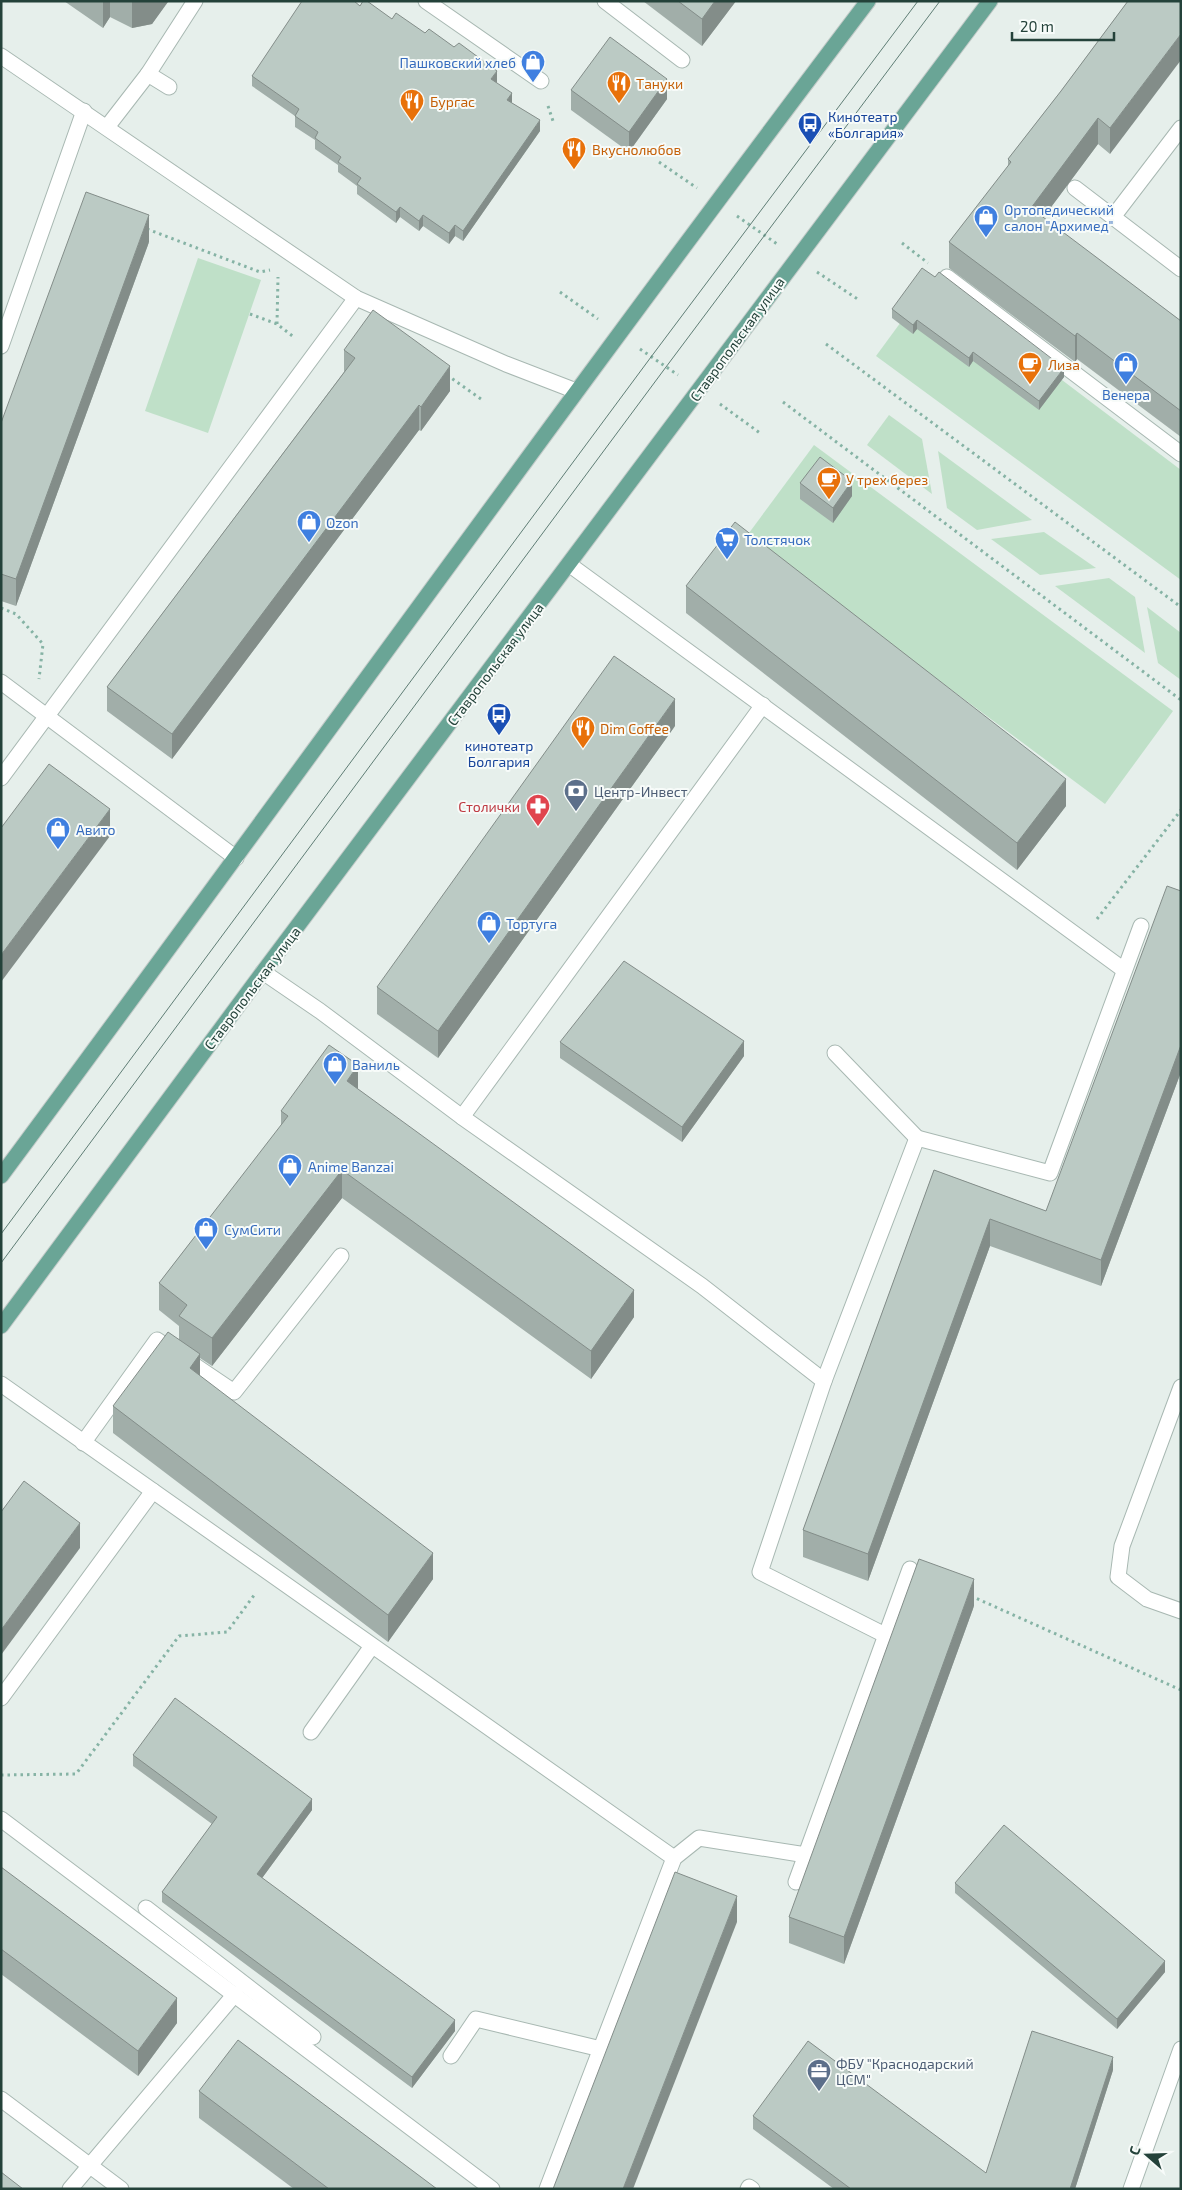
<svg xmlns="http://www.w3.org/2000/svg" width="1182" height="2190" font-family="'Exo 2',sans-serif">
	<style>
		.green { fill: #bfe0c8 }
		.lines { fill: none; stroke-linecap: round; stroke-linejoin: round }
		.minor-casing { stroke: #a8b8b2; stroke-width: 17 }
		.major-casing { stroke: #c2cac8; stroke-width: 17 }
		.path { stroke: #86b3a5; stroke-width: 3; stroke-dasharray: 2.5 4; stroke-linecap: butt }
		.minor { stroke: #fff; stroke-width: 15 }
		.major { stroke: #6aa596; stroke-width: 15 }
		.tram { stroke: #5f7d75; stroke-width: 1 }
		.wall { fill: #a1aea9 }
		.shaded-wall { fill: #838d89 }
		.building { fill: #bbcac4; stroke: #838d89 }
		.labels { text-anchor: middle; dominant-baseline: central; stroke-width: 4; stroke-linejoin: round; paint-order: stroke }
		.shop-label { font-size: 14px; fill: #366cbe; stroke: #f7fbf9; text-anchor: start }
		.food-label { font-size: 14px; fill: #c56008; stroke: #f7fbf9; text-anchor: start }
		.transit-label { font-size: 14px; fill: #164399; stroke: #f7fbf9; text-anchor: start }
		.street-label { font-size: 14px; fill: #24423a; stroke: #f7fbf9 }
		.service-label { font-size: 14px; fill: #4e5e75; stroke: #f7fbf9; text-anchor: start }
		.health-label { font-size: 14px; fill: #be3a42; stroke: #f7fbf9; text-anchor: end }
	</style>
	<rect width="100%" height="100%" fill="#e6efeb"/>
	<g class="green">
		<path d="M 198,258 L 261,280 L 208,433 L 145,411 Z"/>
		<path d="M 931,281 L 1181,470 L 1181,580 L 876,356 Z"/>
		<path d="M 889,415 L 922,439 L 932,494 L 867,445 Z"/>
		<path d="M 814,445 L 1173,711 L 1105,804 L 746,537 Z"/>
		<path d="M 938,451 L 1032,520 L 977,530 L 947,508 Z"/>
		<path d="M 1044,532 L 1096,568 L 1040,575 L 991,539 Z"/>
		<path d="M 1109,578 L 1135,597 L 1145,653 L 1055,586 Z"/>
		<path d="M 1147,607 L 1181,633 L 1181,680 L 1158,663 Z"/>
	</g>
	<g class="lines">
		<defs>
			<g id="minor">
				<path d="M 426,1 L 541,81"/>
				<path d="M 605,1 L 682,60"/>
				<path d="M 1,56 L 356,298 L 506,364 L 576,391"/>
				<path d="M 148,74 L 169,87"/>
				<path d="M 107,127 L 148,74 L 195,1"/>
				<path d="M 1075,188 L 1181,269"/>
				<path d="M 1113,217 L 1181,128"/>
				<path d="M 947,277 L 1181,454"/>
				<path d="M 1,346 L 84,111"/>
				<path d="M 570,565 L 1124,970"/>
				<path d="M 1,682 L 236,858"/>
				<path d="M 1,778 L 356,298"/>
				<path d="M 263,972 L 320,1011 L 462,1117 L 702,1286 L 824,1381 L 760,1572 L 885,1635"/>
				<path d="M 835,1053 L 917,1138"/>
				<path d="M 462,1117 L 763,705"/>
				<path d="M 824,1381 L 917,1138 L 1050,1173 L 1141,926"/>
				<path d="M 1,1384 L 674,1858"/>
				<path d="M 1181,1387 L 1122,1546 L 1118,1577 L 1147,1599 L 1181,1611"/>
				<path d="M 83,1443 L 157,1340 L 234,1392 L 341,1256"/>
				<path d="M 1,1698 L 153,1491"/>
				<path d="M 311,1732 L 372,1646"/>
				<path d="M 1,1819 L 492,2189"/>
				<path d="M 796,1882 L 910,1569"/>
				<path d="M 146,1908 L 313,2037"/>
				<path d="M 451,2056 L 476,2019 L 601,2049"/>
				<path d="M 1,2099 L 121,2189"/>
				<path d="M 70,2189 L 235,1994"/>
				<path d="M 547,2189 L 674,1858 L 699,1838 L 806,1855"/>
				<path d="M 748,2189 L 749,2187 L 752,2189"/>
				<path d="M 1131,2189 L 1181,2049"/>
			</g>
			<g id="major">
				<path d="M 1,1176 C 291,785 574,389 868,1"/>
				<path d="M 1,1326 L 263,972 L 990,1"/>
			</g>
		</defs>
		<use href="#minor" class="minor-casing"/>
		<use href="#major" class="major-casing"/>
		<g class="path">
			<path d="M 548,106 L 554,124"/>
			<path d="M 659,162 L 697,188"/>
			<path d="M 737,216 L 777,244"/>
			<path d="M 147,229 L 260,272 L 270,270"/>
			<path d="M 902,243 L 928,263"/>
			<path d="M 817,272 L 859,300"/>
			<path d="M 560,292 L 598,319"/>
			<path d="M 250,314 L 277,324 L 295,338"/>
			<path d="M 277,324 L 278,277"/>
			<path d="M 826,344 L 1181,607"/>
			<path d="M 640,349 L 678,375"/>
			<path d="M 447,375 L 481,399"/>
			<path d="M 783,402 L 1181,700"/>
			<path d="M 720,404 L 760,433"/>
			<path d="M 1,608 L 16,614 L 43,644 L 39,679"/>
			<path d="M 1097,919 L 1181,810"/>
			<path d="M 971,1596 L 1181,1690"/>
			<path d="M 1,1775 L 76,1774 L 179,1636 L 227,1632 L 255,1594"/>
		</g>
		<use href="#minor" class="minor"/>
		<use href="#major" class="major"/>
		<g class="tram">
			<path d="M 1,1234 L 651,357 L 918,1"/>
			<path d="M 1,1263 L 666,367 L 940,1"/>
		</g>
	</g>
	<g class="wall">
		<path d="M 64,1 L 168,1 L 152,24 L 132,28 L 110,17 L 103,28 Z"/>
		<path d="M 643,1 L 736,1 L 702,46 Z"/>
		<path d="M 1128,1 L 1110,154 L 1098,144 L 1043,218 L 1181,321 L 1181,437 L 1077,359 L 1075,362 L 949,268 L 949,242 L 1008,167 L 1008,159 L 1061,91 Z"/>
		<path d="M 360,6 L 425,33 L 497,82 L 496,82 L 512,103 L 540,131 L 463,241 L 455,236 L 449,244 L 423,226 L 419,231 L 400,217 L 396,223 L 357,194 L 357,186 L 338,172 L 338,165 L 315,149 L 315,140 L 295,127 L 295,116 L 252,86 L 252,76 Z"/>
		<path d="M 571,90 L 667,99 L 629,152 L 571,110 Z"/>
		<path d="M 149,242 L 16,606 L 1,601 L 1,423 Z"/>
		<path d="M 892,309 L 1064,377 L 1039,410 L 973,361 L 969,367 L 917,329 L 913,334 L 892,318 Z"/>
		<path d="M 344,350 L 450,391 L 421,431 L 419,430 L 172,759 L 107,711 L 107,687 L 344,372 Z"/>
		<path d="M 800,483 L 852,496 L 833,523 L 800,499 Z"/>
		<path d="M 686,586 L 1066,806 L 1017,870 L 686,613 Z"/>
		<path d="M 675,726 L 438,1058 L 377,1014 L 377,987 Z"/>
		<path d="M 1181,891 L 1181,1072 L 1101,1286 L 990,1246 L 868,1581 L 803,1557 L 803,1530 L 934,1170 L 1046,1211 Z"/>
		<path d="M 560,1042 L 744,1056 L 682,1142 L 560,1058 Z"/>
		<path d="M 358,1089 L 634,1317 L 591,1379 L 342,1198 L 212,1366 L 200,1358 L 200,1376 L 433,1579 L 388,1642 L 113,1433 L 113,1406 L 179,1339 L 179,1326 L 159,1310 L 159,1283 L 281,1126 L 281,1111 Z"/>
		<path d="M 974,1606 L 844,1964 L 789,1943 L 789,1917 Z"/>
		<path d="M 133,1755 L 312,1810 L 262,1878 L 455,2031 L 412,2088 L 162,1902 L 162,1892 L 212,1824 L 133,1766 Z"/>
		<path d="M 1,1867 L 177,2023 L 138,2076 L 1,1974 Z"/>
		<path d="M 955,1883 L 1165,1972 L 1117,2029 L 955,1893 Z"/>
		<path d="M 1113,2070 L 1075,2189 L 834,2189 L 753,2129 L 753,2116 L 986,2173 Z"/>
		<path d="M 199,2091 L 437,2189 L 294,2189 L 199,2118 Z"/>
	</g>
	<g class="shaded-wall">
		<path d="M 103,1 L 110,1 L 110,17 L 103,28 Z"/>
		<path d="M 132,1 L 168,1 L 168,2 L 152,24 L 132,28 Z"/>
		<path d="M 715,1 L 736,1 L 702,46 L 702,19 Z"/>
		<path d="M 1181,34 L 1181,60 L 1110,154 L 1110,128 Z"/>
		<path d="M 497,71 L 497,82 L 491,90 L 491,79 Z"/>
		<path d="M 667,79 L 667,99 L 629,152 L 629,132 Z"/>
		<path d="M 512,93 L 512,104 L 507,100 Z"/>
		<path d="M 1098,118 L 1098,144 L 1031,234 L 1031,208 Z"/>
		<path d="M 540,120 L 540,131 L 463,241 L 463,231 Z"/>
		<path d="M 400,207 L 400,217 L 396,223 L 396,212 Z"/>
		<path d="M 149,215 L 149,242 L 16,606 L 16,579 Z"/>
		<path d="M 423,215 L 423,226 L 419,231 L 419,221 Z"/>
		<path d="M 455,225 L 455,236 L 449,244 L 449,233 Z"/>
		<path d="M 917,320 L 917,329 L 913,334 L 913,325 Z"/>
		<path d="M 1077,333 L 1077,359 L 1075,362 L 1075,336 Z"/>
		<path d="M 973,352 L 973,361 L 969,367 L 969,358 Z"/>
		<path d="M 450,366 L 450,391 L 421,431 L 421,407 Z"/>
		<path d="M 1064,368 L 1064,377 L 1039,410 L 1039,401 Z"/>
		<path d="M 419,405 L 419,430 L 172,759 L 172,734 Z"/>
		<path d="M 852,481 L 852,496 L 833,523 L 833,508 Z"/>
		<path d="M 675,699 L 675,726 L 438,1058 L 438,1031 Z"/>
		<path d="M 1066,779 L 1066,806 L 1017,870 L 1017,843 Z"/>
		<path d="M 110,809 L 110,836 L 1,982 L 1,955 Z"/>
		<path d="M 744,1041 L 744,1056 L 682,1142 L 682,1127 Z"/>
		<path d="M 1181,1045 L 1181,1072 L 1101,1286 L 1101,1260 Z"/>
		<path d="M 358,1065 L 358,1093 L 347,1081 Z"/>
		<path d="M 342,1170 L 342,1198 L 212,1366 L 212,1338 Z"/>
		<path d="M 990,1219 L 990,1246 L 868,1581 L 868,1554 Z"/>
		<path d="M 634,1290 L 634,1317 L 591,1379 L 591,1351 Z"/>
		<path d="M 200,1354 L 200,1381 L 190,1368 Z"/>
		<path d="M 80,1523 L 80,1548 L 1,1655 L 1,1630 Z"/>
		<path d="M 433,1553 L 433,1579 L 388,1642 L 388,1615 Z"/>
		<path d="M 974,1579 L 974,1606 L 844,1964 L 844,1937 Z"/>
		<path d="M 312,1799 L 312,1810 L 257,1885 L 257,1874 Z"/>
		<path d="M 737,1896 L 737,1922 L 633,2189 L 623,2189 Z"/>
		<path d="M 1165,1961 L 1165,1972 L 1117,2029 L 1117,2019 Z"/>
		<path d="M 177,1998 L 177,2023 L 138,2076 L 138,2051 Z"/>
		<path d="M 455,2020 L 455,2031 L 412,2088 L 412,2077 Z"/>
		<path d="M 1113,2057 L 1113,2070 L 1075,2189 L 1070,2189 Z"/>
	</g>
	<g class="building">
		<path d="M 302,1 L 354,1 L 360,6 L 363,1 L 367,1 L 392,19 L 396,13 L 425,33 L 429,29 L 454,47 L 459,43 L 497,71 L 491,79 L 512,93 L 507,100 L 540,120 L 463,231 L 455,225 L 449,233 L 423,215 L 419,221 L 400,207 L 396,212 L 357,184 L 361,178 L 338,162 L 341,157 L 315,138 L 318,132 L 295,116 L 299,109 L 252,76 Z"/>
		<path d="M 678,1 L 715,1 L 702,19 Z"/>
		<path d="M 1128,1 L 1181,1 L 1181,34 L 1110,128 L 1098,118 L 1031,208 L 1181,321 L 1181,411 L 1077,333 L 1075,336 L 949,242 L 1011,162 L 1008,159 L 1061,91 Z"/>
		<path d="M 610,37 L 667,79 L 629,132 L 571,90 Z"/>
		<path d="M 86,192 L 149,215 L 16,579 L 1,574 L 1,423 Z"/>
		<path d="M 922,268 L 935,277 L 939,272 L 1064,368 L 1039,401 L 973,352 L 969,358 L 917,320 L 913,325 L 892,309 Z"/>
		<path d="M 373,310 L 450,366 L 421,407 L 419,405 L 172,734 L 107,687 L 355,358 L 344,350 Z"/>
		<path d="M 820,457 L 852,481 L 833,508 L 800,483 Z"/>
		<path d="M 735,522 L 1066,779 L 1017,843 L 686,586 Z"/>
		<path d="M 614,656 L 675,699 L 438,1031 L 377,987 Z"/>
		<path d="M 49,764 L 110,809 L 1,955 L 1,828 Z"/>
		<path d="M 1167,886 L 1181,891 L 1181,1045 L 1101,1260 L 990,1219 L 868,1554 L 803,1530 L 934,1170 L 1046,1211 Z"/>
		<path d="M 624,961 L 744,1041 L 682,1127 L 560,1042 Z"/>
		<path d="M 329,1045 L 358,1065 L 347,1081 L 634,1290 L 591,1351 L 342,1170 L 212,1338 L 179,1316 L 187,1305 L 159,1283 L 288,1116 L 281,1111 Z"/>
		<path d="M 168,1332 L 200,1354 L 190,1368 L 433,1553 L 388,1615 L 113,1406 Z"/>
		<path d="M 24,1481 L 80,1523 L 1,1630 L 1,1512 Z"/>
		<path d="M 919,1559 L 974,1579 L 844,1937 L 789,1917 Z"/>
		<path d="M 175,1698 L 312,1799 L 257,1874 L 455,2020 L 412,2077 L 162,1892 L 217,1817 L 133,1755 Z"/>
		<path d="M 1004,1825 L 1165,1961 L 1117,2019 L 955,1883 Z"/>
		<path d="M 1,1867 L 177,1998 L 138,2051 L 1,1949 Z"/>
		<path d="M 675,1872 L 737,1896 L 623,2189 L 553,2189 Z"/>
		<path d="M 1032,2031 L 1113,2057 L 1070,2189 L 851,2189 L 753,2116 L 808,2041 L 986,2173 Z"/>
		<path d="M 238,2040 L 437,2189 L 329,2189 L 199,2091 Z"/>
		<path d="M 1,2172 L 23,2189 L 1,2189 Z"/>
	</g>
	<defs>
		<symbol id="shop-pin" viewBox="-11 -11 22 30"><path d="M0 17L-7.5 6A9.5 9.5 0 1 1 7.5 6Z" fill="#3f7fe0" stroke="#f7fbf9"/><path d="M-5-2.5h2.3a2.7 3.5 0 0 1 5.4 0H5L5.5 6h-11ZM-1.5-2.5h3a1.5 2.3 0 0 0-3 0Z" fill="#fff"/></symbol>
		<symbol id="restaurant-pin" viewBox="-11 -11 22 30"><path d="M0 17L-7.5 6A9.5 9.5 0 1 1 7.5 6Z" fill="#e8710a" stroke="#f7fbf9"/><path d="M-5-6h1v4h1v-4h1v4h1v-4h1v5L-1.5 .5V6h-2V.5L-5-1ZM5-6V6H3V1.5H1.5Q1.5-4 5-6Z" fill="#fff"/></symbol>
		<symbol id="bus-pin" viewBox="-11 -11 22 30"><path d="M0 17L-7.5 6A9.5 9.5 0 1 1 7.5 6Z" fill="#1a4fb4" stroke="#f7fbf9"/><path d="M-5-6H5V4H4V6H2V4H-2V6H-4V4H-5ZM-3.5-4V0h7V-4ZM-3.5 1.2v1.5H-2V1.2ZM2 1.2v1.5H3.5V1.2Z" fill="#fff"/></symbol>
		<symbol id="cafe-pin" viewBox="-11 -11 22 30"><path d="M0 17L-7.5 6A9.5 9.5 0 1 1 7.5 6Z" fill="#e8710a" stroke="#f7fbf9"/><path d="M-5.5-4.5H6V0H3Q3 3.5 0 3.5H-2.5Q-5.5 3.5-5.5 0ZM3-3.2v2h1.7v-2ZM-6 4.5H4V6H-6Z" fill="#fff"/></symbol>
		<symbol id="supermarket-pin" viewBox="-11 -11 22 30"><path d="M0 17L-7.5 6A9.5 9.5 0 1 1 7.5 6Z" fill="#3f7fe0" stroke="#f7fbf9"/><path d="M-6-5.5h2.5l.6 2H6L4.5 2H-2.5L-4.4-4H-6ZM-1.5 3.2a1.3 1.3 0 1 0 .1 0ZM3 3.2a1.3 1.3 0 1 0 .1 0Z" fill="#fff"/></symbol>
		<symbol id="bank-pin" viewBox="-11 -11 22 30"><path d="M0 17L-7.5 6A9.5 9.5 0 1 1 7.5 6Z" fill="#5c6f8a" stroke="#f7fbf9"/><path d="M-6-4H6V4H-6ZM0-2.3a2.3 2.3 0 1 0 0 4.6a2.3 2.3 0 1 0 0-4.6Z" fill="#fff"/></symbol>
		<symbol id="pharmacy-pin" viewBox="-11 -11 22 30"><path d="M0 17L-7.5 6A9.5 9.5 0 1 1 7.5 6Z" fill="#e0444e" stroke="#f7fbf9"/><path d="M-2-6h4v4h4v4h-4v4h-4v-4h-4v-4h4Z" fill="#fff"/></symbol>
		<symbol id="office-pin" viewBox="-11 -11 22 30"><path d="M0 17L-7.5 6A9.5 9.5 0 1 1 7.5 6Z" fill="#5c6f8a" stroke="#f7fbf9"/><path d="M-6-3h4V-5.5h4V-3h4V5H-6ZM-1-4.5V-3h2v-1.5ZM-6 0V1H6V0Z" fill="#fff"/></symbol>
	</defs>
	<g fill-rule="evenodd">
		<use href="#shop-pin" x="519" y="48" width="28" height="38"/>
		<use href="#restaurant-pin" x="605" y="69" width="28" height="38"/>
		<use href="#restaurant-pin" x="398" y="87" width="28" height="38"/>
		<use href="#bus-pin" x="796" y="110" width="28" height="38"/>
		<use href="#restaurant-pin" x="560" y="135" width="28" height="38"/>
		<use href="#shop-pin" x="972" y="203" width="28" height="38"/>
		<use href="#cafe-pin" x="1016" y="350" width="28" height="38"/>
		<use href="#shop-pin" x="1112" y="350" width="28" height="38"/>
		<use href="#cafe-pin" x="815" y="465" width="28" height="38"/>
		<use href="#shop-pin" x="295" y="508" width="28" height="38"/>
		<use href="#supermarket-pin" x="713" y="525" width="28" height="38"/>
		<use href="#bus-pin" x="485" y="701" width="28" height="38"/>
		<use href="#restaurant-pin" x="569" y="714" width="28" height="38"/>
		<use href="#bank-pin" x="562" y="777" width="28" height="38"/>
		<use href="#pharmacy-pin" x="524" y="792" width="28" height="38"/>
		<use href="#shop-pin" x="44" y="815" width="28" height="38"/>
		<use href="#shop-pin" x="475" y="909" width="28" height="38"/>
		<use href="#shop-pin" x="321" y="1050" width="28" height="38"/>
		<use href="#shop-pin" x="276" y="1152" width="28" height="38"/>
		<use href="#shop-pin" x="192" y="1215" width="28" height="38"/>
		<use href="#office-pin" x="805" y="2057" width="28" height="38"/>
	</g>
	<g class="labels">
		<g class="shop-label">
			<text x="516" y="62" text-anchor="end">Пашковский хлеб</text>
			<text x="1004" y="209">Ортопедический<tspan x="1004" dy="16">салон "Архимед"</tspan></text>
			<text x="1126" y="394" text-anchor="middle">Венера</text>
			<text x="326" y="522">Ozon</text>
			<text x="744" y="539">Толстячок</text>
			<text x="76" y="829">Авито</text>
			<text x="506" y="923">Тортуга</text>
			<text x="352" y="1064">Ваниль</text>
			<text x="308" y="1166">Anime Banzai</text>
			<text x="224" y="1229">СумСити</text>
		</g>
		<g class="food-label">
			<text x="636" y="83">Тануки</text>
			<text x="430" y="101">Бургас</text>
			<text x="592" y="149">Вкуснолюбов</text>
			<text x="1048" y="364">Лиза</text>
			<text x="846" y="479">У трех берез</text>
			<text x="600" y="728">Dim Coffee</text>
		</g>
		<g class="transit-label">
			<text x="828" y="116">Кинотеатр<tspan x="828" dy="16">«Болгария»</tspan></text>
			<text x="499" y="745" text-anchor="middle">кинотеатр<tspan x="499" dy="16">Болгария</tspan></text>
		</g>
		<g class="street-label">
			<text transform="translate(737 339) rotate(-54)">Ставропольская улица</text>
			<text transform="translate(495 664) rotate(-53)">Ставропольская улица</text>
			<text transform="translate(252 988) rotate(-53)">Ставропольская улица</text>
		</g>
		<g class="service-label">
			<text x="594" y="791">Центр-Инвест</text>
			<text x="836" y="2063">ФБУ "Краснодарский<tspan x="836" dy="16">ЦСМ"</tspan></text>
		</g>
		<g class="health-label">
			<text x="520" y="806">Столички</text>
		</g>
	</g>
	<rect width="1182" height="2190" fill="none" stroke="#24423a" stroke-width="5"/>
	<g transform="translate(1147 2155) rotate(290)" stroke="#f7fbf9" stroke-width="4" paint-order="stroke">
	<path d="M0-4L9 19L0 12L-9 19Z" fill="#24423a"/>
	<text y="-8" font-size="14" font-weight="bold" text-anchor="middle" fill="#24423a">С</text>
	</g>
	<path d="M1012 32v8h102v-8" fill="none" stroke="#24423a" stroke-width="2.5"/>
	<text x="1020" y="32" font-size="15" fill="#24423a" stroke="#f7fbf9" stroke-width="4" paint-order="stroke">20 m</text>
</svg>
